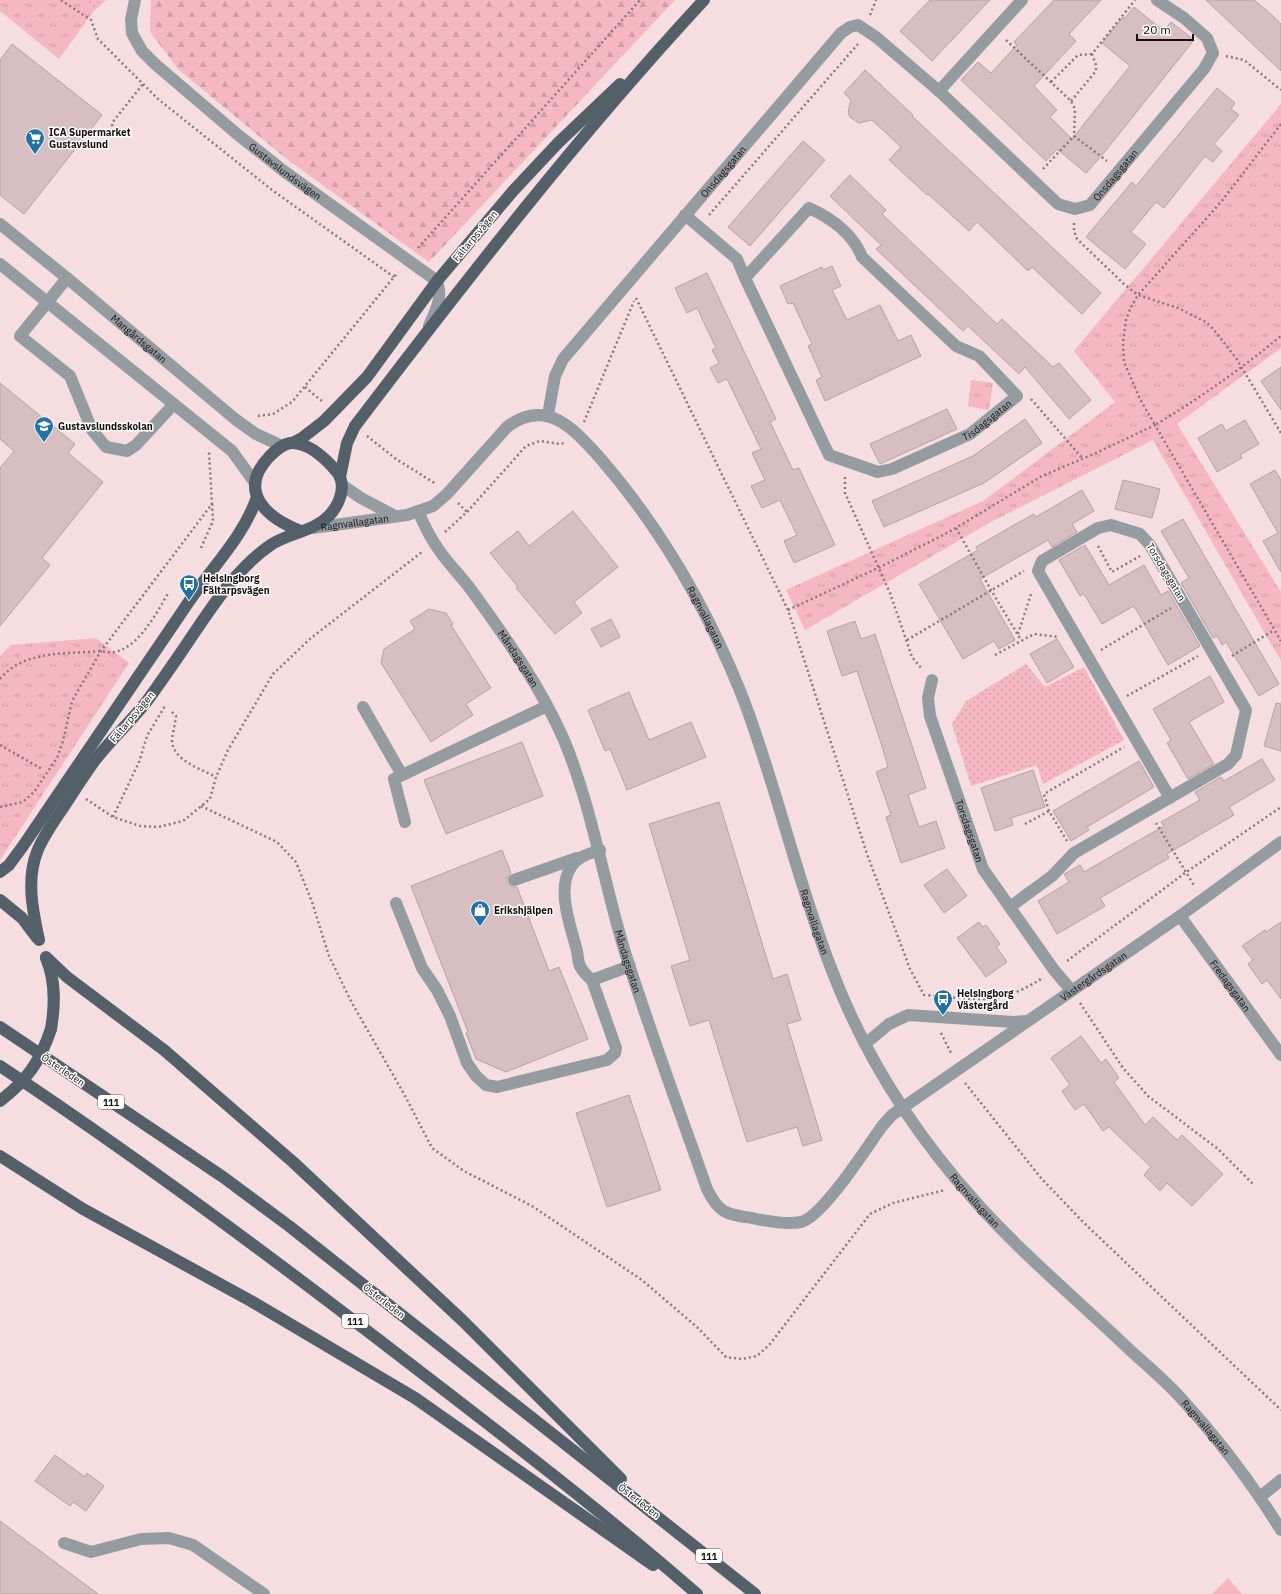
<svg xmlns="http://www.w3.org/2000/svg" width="1281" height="1594" font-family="'IBM Plex Sans',sans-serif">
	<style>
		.grass { fill: url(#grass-dots) }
		.forest { fill: url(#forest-firs) }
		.park { fill: url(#park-tufts) }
		.garden { fill: #f5b8c2 }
		.building { fill: #d6bec1; stroke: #b8a1a5 }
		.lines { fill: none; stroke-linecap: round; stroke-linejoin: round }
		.path { stroke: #89787a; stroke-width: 2.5; stroke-dasharray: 2 3; stroke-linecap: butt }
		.minor { stroke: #949ca2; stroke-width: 12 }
		.major { stroke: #53606a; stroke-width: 12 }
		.major-bridge { stroke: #53606a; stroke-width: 12 }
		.labels { text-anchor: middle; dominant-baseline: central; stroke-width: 3; stroke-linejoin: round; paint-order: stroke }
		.shield { fill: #fff; stroke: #5c5658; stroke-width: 1 }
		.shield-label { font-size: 9px; font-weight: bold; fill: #160e10 }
		.poi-label { font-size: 10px; font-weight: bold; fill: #160e10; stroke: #fff; text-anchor: start }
		.street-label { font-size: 10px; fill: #160e10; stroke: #fff }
	</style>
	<defs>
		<pattern id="grass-dots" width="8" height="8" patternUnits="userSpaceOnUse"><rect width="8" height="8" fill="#f5b8c2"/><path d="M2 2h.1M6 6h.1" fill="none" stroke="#d19da6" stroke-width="1.8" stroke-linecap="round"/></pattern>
		<pattern id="forest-firs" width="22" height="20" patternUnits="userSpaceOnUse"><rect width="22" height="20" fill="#f5b8c2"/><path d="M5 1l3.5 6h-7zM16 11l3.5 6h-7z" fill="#d19da6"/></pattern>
		<pattern id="park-tufts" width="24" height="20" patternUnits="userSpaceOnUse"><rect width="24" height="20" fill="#f5b8c2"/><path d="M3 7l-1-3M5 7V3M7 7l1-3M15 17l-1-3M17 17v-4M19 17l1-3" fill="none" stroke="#d19da6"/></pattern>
	</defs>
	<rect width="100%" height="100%" fill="#f6dde0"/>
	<g class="grass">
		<path d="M 81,0 L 106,0 L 94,11 Z"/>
		<path d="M 1026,664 L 1045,687 L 1084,667 L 1124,740 L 1043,784 L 1037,765 L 971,786 L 952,724 L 966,701 Z"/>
	</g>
	<path class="forest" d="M 151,0 L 675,0 L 429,262 L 288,160 L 179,70 L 150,32 Z"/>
	<g class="park">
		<path d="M 0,0 L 81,0 L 94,11 L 59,59 L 0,11 Z"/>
		<path d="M 1281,104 L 1281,348 L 1177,424 L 1281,592 L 1281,661 L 1153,440 L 989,523 L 805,630 L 786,590 L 983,501 L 1115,402 L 1074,351 Z"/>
		<path d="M 971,380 L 993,383 L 989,410 L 968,406 Z"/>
		<path d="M 96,638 L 129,663 L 0,860 L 0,656 L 11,645 Z"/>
	</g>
	<path class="garden" d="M 1228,1578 L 1242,1594 L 1212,1594 Z"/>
	<g class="building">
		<path d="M 930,0 L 990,0 L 932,61 L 900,31 Z"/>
		<path d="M 1054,0 L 1101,0 L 1069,34 L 1076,41 L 1034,86 L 1057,110 L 1050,117 L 1072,139 L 1130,66 L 1102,43 L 1123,17 L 1124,19 L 1134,7 L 1160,28 L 1161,26 L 1165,29 L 1171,22 L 1194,40 L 1103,154 L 1086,173 L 1057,149 L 1046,161 L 961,80 L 978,62 L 991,73 L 1017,45 L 1014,42 Z"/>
		<path d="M 1206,0 L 1254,0 L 1271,14 L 1281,24 L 1281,71 Z"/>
		<path d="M 12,44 L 102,115 L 24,214 L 0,195 L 0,60 Z"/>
		<path d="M 865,70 L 913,115 L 912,116 L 1101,293 L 1082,314 L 1032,267 L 1028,271 L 977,222 L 969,231 L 928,194 L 927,195 L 889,160 L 901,147 L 872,120 L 859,123 L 850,117 L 848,112 L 851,100 L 844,93 Z"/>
		<path d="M 1217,88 L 1235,103 L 1231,109 L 1239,115 L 1214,144 L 1222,151 L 1213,162 L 1205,156 L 1164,208 L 1156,202 L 1131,232 L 1146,244 L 1125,269 L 1086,237 L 1132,182 L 1136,186 Z"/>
		<path d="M 803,141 L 825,160 L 750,246 L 728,227 Z"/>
		<path d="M 850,175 L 886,210 L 882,214 L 997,324 L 1002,319 L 1053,367 L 1059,363 L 1091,400 L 1069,419 L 1025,367 L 1019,374 L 968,326 L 963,331 L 876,249 L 881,245 L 830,196 Z"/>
		<path d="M 832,266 L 841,286 L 832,290 L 847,320 L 880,305 L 898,341 L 911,335 L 921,356 L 825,401 L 816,380 L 822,377 L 808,346 L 812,344 L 793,303 L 788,304 L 780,286 L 822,267 L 823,270 Z"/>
		<path d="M 707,273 L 776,419 L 770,422 L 793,470 L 799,468 L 835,545 L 794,563 L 784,541 L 797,535 L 780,500 L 762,508 L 751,486 L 765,480 L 752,453 L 761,449 L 728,381 L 726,379 L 718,383 L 710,368 L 719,363 L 712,350 L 716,348 L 697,308 L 687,313 L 675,288 Z"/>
		<path d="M 1281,367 L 1281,410 L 1261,381 Z"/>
		<path d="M 0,383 L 75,444 L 68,453 L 103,482 L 42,558 L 50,565 L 0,626 L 0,468 L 14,451 L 0,439 Z"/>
		<path d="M 947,409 L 957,429 L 880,464 L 870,444 Z"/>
		<path d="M 1025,419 L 1042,443 L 984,483 L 884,527 L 872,501 L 973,456 Z"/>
		<path d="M 1245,420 L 1259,444 L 1240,455 L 1242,458 L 1217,472 L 1198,438 L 1222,424 L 1226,431 Z"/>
		<path d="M 1275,470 L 1281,480 L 1281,572 L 1263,541 L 1278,533 L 1250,484 Z"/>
		<path d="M 1123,480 L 1160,489 L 1152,518 L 1115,509 Z"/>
		<path d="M 1082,490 L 1094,511 L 1072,524 L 1077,532 L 1052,547 L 1048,540 L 980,579 L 1015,640 L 999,649 L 994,641 L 963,659 L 919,584 L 978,550 L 976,547 L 1014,525 L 1034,514 L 1036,517 Z"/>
		<path d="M 573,511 L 618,567 L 574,602 L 582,613 L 555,634 L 522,595 L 516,588 L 518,587 L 490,553 L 518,531 L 529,546 Z"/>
		<path d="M 1183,519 L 1279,684 L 1259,696 L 1226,642 L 1222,645 L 1217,636 L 1213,638 L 1181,583 L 1189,578 L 1161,531 Z"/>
		<path d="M 1085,545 L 1109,585 L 1144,565 L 1161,595 L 1168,591 L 1200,646 L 1168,665 L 1134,606 L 1102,624 L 1084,594 L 1080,596 L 1059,560 Z"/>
		<path d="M 429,609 L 446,613 L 453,624 L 451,625 L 491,688 L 466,704 L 473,715 L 431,742 L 381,663 L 384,649 L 415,629 L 410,621 Z"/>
		<path d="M 611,619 L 620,637 L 601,647 L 591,629 Z"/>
		<path d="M 855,621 L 861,639 L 875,634 L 926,788 L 908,795 L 919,827 L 936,821 L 945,848 L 901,863 L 886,817 L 891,815 L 876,772 L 888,767 L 881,743 L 857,671 L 842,676 L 827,631 Z"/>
		<path d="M 1057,639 L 1074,667 L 1047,683 L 1030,654 Z"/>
		<path d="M 1210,676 L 1224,702 L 1189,722 L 1214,764 L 1188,779 L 1167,743 L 1171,740 L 1153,709 Z"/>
		<path d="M 629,692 L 649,740 L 691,722 L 706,757 L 627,790 L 610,749 L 605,751 L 588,710 Z"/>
		<path d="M 1276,703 L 1281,704 L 1281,751 L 1264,746 Z"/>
		<path d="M 522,742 L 543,796 L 446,834 L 424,780 Z"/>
		<path d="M 1262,759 L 1275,780 L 1229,807 L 1234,815 L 1167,854 L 1169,858 L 1100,898 L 1105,906 L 1057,934 L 1038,901 L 1069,882 L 1064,874 L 1080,865 L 1084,872 L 1129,846 L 1164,826 L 1161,822 L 1200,800 L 1195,792 L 1221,777 L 1224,781 Z"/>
		<path d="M 1139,761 L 1154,787 L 1087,827 L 1089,830 L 1071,841 L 1053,811 Z"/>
		<path d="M 1033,770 L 1045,807 L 1011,818 L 1013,825 L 995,831 L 981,788 Z"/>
		<path d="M 719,802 L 773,979 L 787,974 L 801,1020 L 787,1024 L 822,1140 L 803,1146 L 797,1127 L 747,1142 L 709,1020 L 690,1026 L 671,966 L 690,960 L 649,824 Z"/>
		<path d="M 502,850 L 511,873 L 507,878 L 507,883 L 512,887 L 517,887 L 549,971 L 559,967 L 588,1039 L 506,1072 L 476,1059 L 466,1033 L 468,1032 L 411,886 Z"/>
		<path d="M 947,869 L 967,896 L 944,913 L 924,885 Z"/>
		<path d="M 979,922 L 983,927 L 986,925 L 1000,944 L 996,946 L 1007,962 L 986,977 L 957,938 Z"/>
		<path d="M 1281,922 L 1281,999 L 1267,980 L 1262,984 L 1248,964 L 1253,960 L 1242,946 L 1265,930 L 1266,932 Z"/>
		<path d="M 1081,1036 L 1101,1063 L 1106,1059 L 1119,1078 L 1114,1082 L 1145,1125 L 1153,1117 L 1177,1140 L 1182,1135 L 1223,1174 L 1192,1206 L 1167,1183 L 1160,1191 L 1144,1175 L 1151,1167 L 1109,1127 L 1103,1131 L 1084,1104 L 1075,1110 L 1062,1091 L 1070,1085 L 1051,1058 Z"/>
		<path d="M 629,1095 L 661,1190 L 607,1207 L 576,1113 Z"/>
		<path d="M 55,1455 L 85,1477 L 87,1473 L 104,1486 L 86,1511 L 73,1502 L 70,1506 L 35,1481 Z"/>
		<path d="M 0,1521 L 98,1594 L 0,1594 Z"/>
	</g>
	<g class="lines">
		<g class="path">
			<path d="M 61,0 L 91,20 L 98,39 L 158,99 L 272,190 L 394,277"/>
			<path d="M 870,15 L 876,0"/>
			<path d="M 1006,40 L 1071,101 L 1075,109 L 1074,136 L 1107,161"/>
			<path d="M 1226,56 L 1244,60 L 1281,90"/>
			<path d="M 1051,82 L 1078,55 L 1092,54"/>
			<path d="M 1071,101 L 1096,71 L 1096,65 L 1092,54 L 1135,0"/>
			<path d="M 1281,124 L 1221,202 L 1138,295 L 1130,309 L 1126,320 L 1123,342 L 1124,362 L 1140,399 L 1155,425 C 1200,398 1241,369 1281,336"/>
			<path d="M 113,136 L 112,123 L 143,84"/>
			<path d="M 1043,169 L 1074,136"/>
			<path d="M 709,215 L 858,44"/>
			<path d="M 1074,223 L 1074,231 L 1077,239 L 1124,284 L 1138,295 L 1178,308 L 1206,322 L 1214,330 L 1236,358 L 1281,433"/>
			<path d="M 418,248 L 640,0"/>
			<path d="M 636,298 L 788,610 L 867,854 L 910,969 L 924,995 C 975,998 995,1008 1041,979"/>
			<path d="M 305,387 L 323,402"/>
			<path d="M 1031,399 L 1083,459"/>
			<path d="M 258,416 L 273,414 L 292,402 L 398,272"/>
			<path d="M 584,422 L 634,301"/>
			<path d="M 367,436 L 396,459 L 436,484"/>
			<path d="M 845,477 L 845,493 L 890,593 L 912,657 L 922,669"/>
			<path d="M 458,503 L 467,512"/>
			<path d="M 956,528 L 991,590 L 1021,640"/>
			<path d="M 445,532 L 467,512 L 526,446 L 540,441 L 560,444 L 564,443"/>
			<path d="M 1098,546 L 1112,572 L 1140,556"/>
			<path d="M 201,548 L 213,521 L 212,504"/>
			<path d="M 788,610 L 878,568 L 949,532 L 1042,476 L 1096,453 L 1155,425 L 1281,641"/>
			<path d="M 1018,634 L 1032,591"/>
			<path d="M 907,640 L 1024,571"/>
			<path d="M 1101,650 L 1171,608"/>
			<path d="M 995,655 L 1034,634 L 1059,637"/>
			<path d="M 1232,656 L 1274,630"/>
			<path d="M 0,679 C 23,650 68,654 101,651 C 133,661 156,613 169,592"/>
			<path d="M 1127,696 L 1198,656"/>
			<path d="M 172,712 L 176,716 C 175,724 173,732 172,740 C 172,760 201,769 216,777"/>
			<path d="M 0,745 L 42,769"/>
			<path d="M 86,799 L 113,817 L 140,826 L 158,827 L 183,821 L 210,799 L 216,777 L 228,750 L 273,674 L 311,638 L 422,552"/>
			<path d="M 201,806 L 277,842 L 296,862 L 312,902 L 329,956 L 352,1003 L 404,1094 L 432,1148 L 464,1171 L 532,1206 L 642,1280 L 698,1328 L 726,1357 L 742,1359 L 757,1356 L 770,1344 L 870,1214 L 893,1203 L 945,1190"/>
			<path d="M 0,807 L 23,802 L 34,792 L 57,758 L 63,741 L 72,701 L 101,651 L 212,504 L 209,452"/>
			<path d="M 113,817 L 139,762 L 147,736 L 165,706"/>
			<path d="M 1156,823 L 1195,887"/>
			<path d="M 1025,824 L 1049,811"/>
			<path d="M 1067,841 L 1049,811 L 1044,794 L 1124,747"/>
			<path d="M 1067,961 L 1185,873 L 1281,807"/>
			<path d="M 1080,1003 L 1123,1068 L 1148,1096 L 1218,1149 L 1253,1184"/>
			<path d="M 941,1033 L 952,1055"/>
			<path d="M 965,1083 L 1041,1178 L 1083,1222 L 1281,1410"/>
		</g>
		<g class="minor">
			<path id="s1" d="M 135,0 L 131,20 L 132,33 L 142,51 L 155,64 L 237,134 L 285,172 L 437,281 C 443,299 436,309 429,326"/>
			<path d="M 939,91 L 1022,0"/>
			<path id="s2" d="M 685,215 L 737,259 L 745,278 L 829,455 L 878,472 L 892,469 L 970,434 L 1017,396 L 979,356 L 956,346 L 862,257 C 853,234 831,218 809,208 L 745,278"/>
			<path id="s3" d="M 0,224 L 67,278 L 235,419 L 256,434 L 282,446"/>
			<path d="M 0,264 L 232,451 L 255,483"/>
			<path d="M 67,278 L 20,336 L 70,376 L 92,430 L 106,447 L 127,451 L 136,445 L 173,405"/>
			<path id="s4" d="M 548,415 L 555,376 L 563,359 L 841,33 L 850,27 L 858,25 L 876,37 L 939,91 L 1058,204 L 1075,209 L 1090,205 L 1204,69 L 1213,53 L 1207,38 L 1184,18 L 1157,0"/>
			<path d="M 342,485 L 361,498 L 395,516"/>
			<path id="s5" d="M 418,511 C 424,525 430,538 439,550 C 449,565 462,577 472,591 C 506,638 541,687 564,740 C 592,808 603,879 624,949 C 649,1029 679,1109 707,1189 C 719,1214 727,1214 752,1218 C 766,1221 786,1225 801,1222 C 823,1217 868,1145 883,1125 L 892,1115 L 1180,916 L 1281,842"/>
			<path id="s6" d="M 313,528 L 407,515 L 433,506 L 447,494 L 507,427 C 546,397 574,429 600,458 C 660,527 707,609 741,693 C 776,783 796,878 831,968 C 863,1053 914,1133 975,1201 C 1023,1255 1080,1302 1132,1352 C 1148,1366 1164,1380 1179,1396 C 1217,1437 1251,1482 1281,1530"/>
			<path id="s7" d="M 932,680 L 928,698 L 930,716 L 983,869 L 1054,970 L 1071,990"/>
			<path d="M 363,707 L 402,775"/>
			<path d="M 405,822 L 394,779 L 547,706"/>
			<path d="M 514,880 L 577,858"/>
			<path d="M 396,903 L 422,968 L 437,990 L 450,1016 L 467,1063 L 476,1076 L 486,1085 L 497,1087 L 607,1060 L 615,1053 L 616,1048 L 592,980 C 587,976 583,972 580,966 C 578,962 578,956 577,951 C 571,927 556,890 571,867 C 578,856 589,854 600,850"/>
			<path d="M 1010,907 L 1052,876 L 1074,853 L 1228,764 L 1236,755 L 1246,710 L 1150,545 L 1140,534 L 1111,525 L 1098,528 L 1042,561 L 1038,571 L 1170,798"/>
			<path id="s8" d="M 1180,916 L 1281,1055"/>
			<path d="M 592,980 L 630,966"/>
			<path d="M 865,1044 L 889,1024 L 908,1015 L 1013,1022 L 1027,1021"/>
			<path d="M 1260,1497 L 1281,1480"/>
			<path d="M 64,1543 L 91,1552 L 141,1539 L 169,1538 L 193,1545 L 264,1594"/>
		</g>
		<g class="major">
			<path d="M 292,443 L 302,438 L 324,421 L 367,377 L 437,281 L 513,191 L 558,143 L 620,84"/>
			<path d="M 340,477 L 347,443 L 355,426 C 466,280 579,135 704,0"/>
			<path d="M 0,872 L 9,865 L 23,846 C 78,765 133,684 188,603 C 211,568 243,538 257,497"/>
			<path d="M 0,900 L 22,918 L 37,938"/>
			<path d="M 39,940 C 33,912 26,880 37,852 C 43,836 55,820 65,805 C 74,791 83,777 93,763 C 109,741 130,723 147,701 C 158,686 169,670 180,654 C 207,615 232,571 272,544 C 293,531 317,532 333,511 C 341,500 346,484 337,472 C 326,459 310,443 292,443 C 283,443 275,451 269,457 C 237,491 266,518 301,531"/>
			<path d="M 46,957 L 67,977 L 164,1050 L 293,1162 L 463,1321 L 621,1479"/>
			<path d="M 46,958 C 56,981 55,1005 51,1029"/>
			<path d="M 0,1027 L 223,1177 L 289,1226 L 755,1594"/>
			<path d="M 0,1066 C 139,1158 273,1258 405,1360 C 504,1436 603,1512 697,1594"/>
			<path d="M 0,1156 L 83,1209 L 251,1301 L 415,1398 L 653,1565"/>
		</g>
		<path class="major-bridge" d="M 0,1101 C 27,1080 40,1062 51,1029"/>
	</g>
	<defs>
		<symbol id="supermarket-pin" viewBox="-11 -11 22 30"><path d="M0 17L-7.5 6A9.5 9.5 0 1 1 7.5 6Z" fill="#2171a3" stroke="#fff"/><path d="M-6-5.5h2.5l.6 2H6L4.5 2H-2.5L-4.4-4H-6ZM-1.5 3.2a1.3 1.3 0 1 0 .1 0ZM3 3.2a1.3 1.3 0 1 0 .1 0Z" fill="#fff"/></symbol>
		<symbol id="school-pin" viewBox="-11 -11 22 30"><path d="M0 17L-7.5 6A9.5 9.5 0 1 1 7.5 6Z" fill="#2171a3" stroke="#fff"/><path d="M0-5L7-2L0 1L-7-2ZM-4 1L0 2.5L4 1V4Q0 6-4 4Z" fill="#fff"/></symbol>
		<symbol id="bus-pin" viewBox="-11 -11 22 30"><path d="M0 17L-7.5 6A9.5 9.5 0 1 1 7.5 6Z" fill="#2171a3" stroke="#fff"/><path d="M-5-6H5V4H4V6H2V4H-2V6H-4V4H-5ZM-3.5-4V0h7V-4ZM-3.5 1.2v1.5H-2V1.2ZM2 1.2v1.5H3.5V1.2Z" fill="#fff"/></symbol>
		<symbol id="shop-pin" viewBox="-11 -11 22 30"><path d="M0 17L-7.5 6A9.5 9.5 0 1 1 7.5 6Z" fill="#2171a3" stroke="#fff"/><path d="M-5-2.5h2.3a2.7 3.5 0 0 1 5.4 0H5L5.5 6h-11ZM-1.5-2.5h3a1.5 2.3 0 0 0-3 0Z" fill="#fff"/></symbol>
	</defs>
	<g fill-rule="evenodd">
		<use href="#supermarket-pin" x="24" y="127" width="22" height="30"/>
		<use href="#school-pin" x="33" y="415" width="22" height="30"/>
		<use href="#bus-pin" x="178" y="573" width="22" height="30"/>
		<use href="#shop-pin" x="469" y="899" width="22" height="30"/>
		<use href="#bus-pin" x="932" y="988" width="22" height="30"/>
	</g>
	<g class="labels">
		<g class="shield">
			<rect x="98" y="1095" width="26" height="14" rx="3"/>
			<rect x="342" y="1314" width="26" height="14" rx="3"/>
			<rect x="696" y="1549" width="26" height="14" rx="3"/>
		</g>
		<g class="shield-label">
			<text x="111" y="1102">111</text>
			<text x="355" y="1321">111</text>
			<text x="709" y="1556">111</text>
		</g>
		<g class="poi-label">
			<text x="49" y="132">ICA Supermarket<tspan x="49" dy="12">Gustavslund</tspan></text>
			<text x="58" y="426">Gustavslundsskolan</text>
			<text x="203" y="578">Helsingborg<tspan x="203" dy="12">Fältarpsvägen</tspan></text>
			<text x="494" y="910">Erikshjälpen</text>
			<text x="957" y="993">Helsingborg<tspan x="957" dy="12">Västergård</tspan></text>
		</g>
		<g class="street-label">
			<text stroke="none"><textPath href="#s1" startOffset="241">Gustavslundsvägen</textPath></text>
			<text stroke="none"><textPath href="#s4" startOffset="305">Onsdagsgatan</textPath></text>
			<text stroke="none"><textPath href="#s4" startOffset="847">Onsdagsgatan</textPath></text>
			<text transform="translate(475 236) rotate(-50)">Fältarpsvägen</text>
			<text stroke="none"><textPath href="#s3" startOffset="180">Mangårdsgatan</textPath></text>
			<text stroke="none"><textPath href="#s2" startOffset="458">Tisdagsgatan</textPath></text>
			<text stroke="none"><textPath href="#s6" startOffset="42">Ragnvallagatan</textPath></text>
			<text transform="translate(1166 572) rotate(59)">Torsdagsgatan</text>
			<text stroke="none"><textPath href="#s6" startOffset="534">Ragnvallagatan</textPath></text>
			<text stroke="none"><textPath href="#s5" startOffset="179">Måndagsgatan</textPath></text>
			<text transform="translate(132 717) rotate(-50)">Fältarpsvägen</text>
			<text stroke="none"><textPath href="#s7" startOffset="158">Torsdagsgatan</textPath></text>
			<text stroke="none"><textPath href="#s6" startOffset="858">Ragnvallagatan</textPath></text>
			<text stroke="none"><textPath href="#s5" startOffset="503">Måndagsgatan</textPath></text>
			<text stroke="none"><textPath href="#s5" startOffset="1237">Västergårdsgatan</textPath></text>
			<text stroke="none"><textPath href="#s8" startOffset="86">Fredagsgatan</textPath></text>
			<text transform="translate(63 1070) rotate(34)">Österleden</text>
			<text stroke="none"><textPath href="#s6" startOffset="1182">Ragnvallagatan</textPath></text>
			<text transform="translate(384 1301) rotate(38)">Österleden</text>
			<text stroke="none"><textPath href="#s6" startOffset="1506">Ragnvallagatan</textPath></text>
			<text transform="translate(639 1501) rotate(38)">Österleden</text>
		</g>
	</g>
	<path d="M1137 34v6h56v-6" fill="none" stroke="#160e10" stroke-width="2"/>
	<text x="1143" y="34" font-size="12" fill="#160e10" stroke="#ffffff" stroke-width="3" paint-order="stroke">20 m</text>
</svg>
